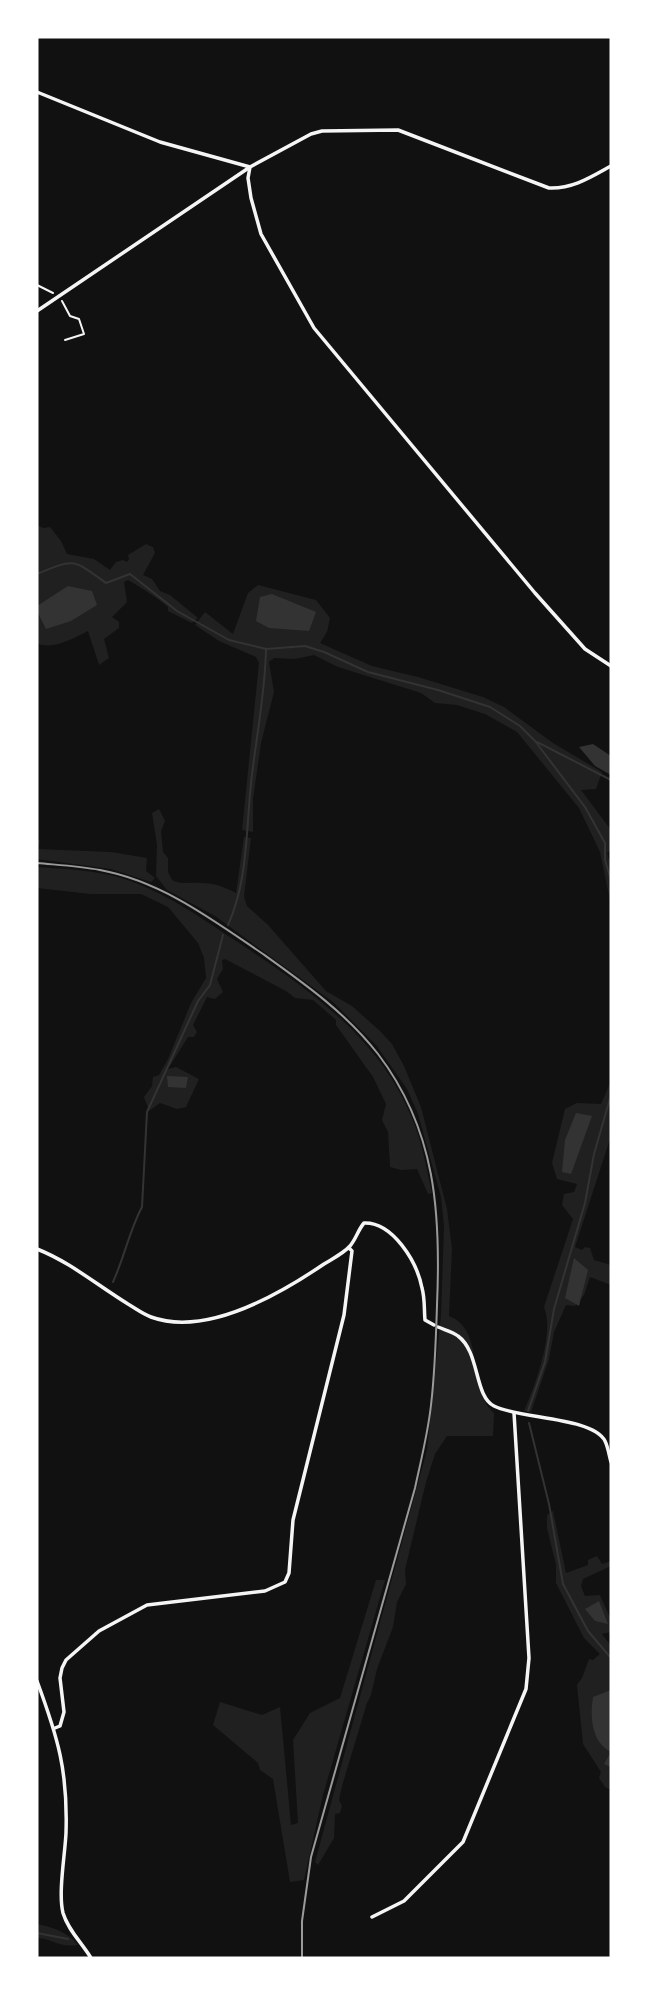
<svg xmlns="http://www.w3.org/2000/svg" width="648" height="1995" font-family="Ubuntu,sans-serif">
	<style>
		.green { fill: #202020 }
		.water { fill: #333 }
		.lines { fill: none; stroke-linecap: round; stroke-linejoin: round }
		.stream { stroke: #333; stroke-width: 2 }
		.path { stroke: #f5f5f5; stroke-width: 2 }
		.minor { stroke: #f5f5f5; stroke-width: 3.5 }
		.rail { stroke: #9a9a9a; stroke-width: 2 }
	</style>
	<rect width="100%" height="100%" fill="#111"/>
	<g class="green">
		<path d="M 37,525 L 43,528 L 50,527 L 61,541 L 67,554 L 94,559 L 110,570 L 116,562 L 123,560 L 127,562 L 129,559 L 128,555 L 146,544 L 153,547 L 155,553 L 143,575 L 152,579 L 160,591 L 170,595 L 198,618 L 192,623 L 168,611 L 168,607 C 155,596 143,589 128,580 L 124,582 L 127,602 L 112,617 L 119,622 L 119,628 L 104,639 L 109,658 L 99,665 L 88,631 C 74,638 52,651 37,643 Z"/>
		<path d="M 258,585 L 316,600 L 330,618 L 327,632 L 320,643 L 372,666 L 418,677 L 483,697 L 504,707 L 553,743 L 602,772 L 596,789 L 581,790 L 611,830 L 611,850 L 607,853 L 611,866 L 611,905 L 600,852 L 579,808 L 517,732 L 485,714 L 457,705 L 435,703 L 421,693 L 338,667 L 314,655 L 295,659 L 274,658 L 269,662 L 274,692 L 261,743 L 253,799 L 253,832 L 242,830 L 259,663 L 256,657 L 219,641 L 195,625 L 205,612 L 233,634 L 248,593 Z"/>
		<path d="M 159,809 L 165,821 L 161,831 L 163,852 L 168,858 L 168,872 L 172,880 C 181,885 191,882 201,883 C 214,883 225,887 236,893 L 244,837 L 251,838 L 244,897 L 247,906 L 268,925 L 326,991 L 352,1006 L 380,1031 L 392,1044 L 404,1066 L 421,1107 L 447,1209 L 452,1249 L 449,1316 C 486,1330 466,1388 494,1413 L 493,1436 L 447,1436 L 435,1454 L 426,1482 L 405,1570 L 406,1584 L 397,1602 L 393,1627 L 377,1669 L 371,1695 L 367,1703 L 342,1786 L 339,1800 L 342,1806 L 340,1813 L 335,1814 L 334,1838 L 318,1865 L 315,1862 L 427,1450 L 441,1315 L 444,1226 L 441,1197 L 418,1114 L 407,1089 L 376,1045 L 333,1002 L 215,916 L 167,890 L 156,876 L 157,845 L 152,813 Z"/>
		<path d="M 40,840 L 38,849 L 111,852 L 147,858 L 146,871 L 155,878 L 151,882 L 111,869 L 37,859 L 37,841 Z"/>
		<path d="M 37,867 C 65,869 94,870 121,878 C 163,891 197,915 233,939 C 304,986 377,1034 411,1116 C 422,1140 426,1167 432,1193 L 428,1194 L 417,1169 L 401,1170 L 390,1167 L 388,1132 L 382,1120 L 386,1104 L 373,1077 L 336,1025 L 336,1020 L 313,1000 L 295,998 L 286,991 L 225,959 L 222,960 L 223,969 L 217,979 L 223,992 L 215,999 L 207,997 L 193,1025 L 197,1032 L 194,1037 L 188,1037 L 168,1069 L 176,1067 L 199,1079 L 186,1107 L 177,1109 L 160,1103 L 149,1111 L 144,1097 L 152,1086 L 153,1077 L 159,1075 L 168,1059 L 191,1003 L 206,978 L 204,958 L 198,943 L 168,907 L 141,894 L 90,894 L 37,888 Z"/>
		<path d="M 611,1081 L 611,1136 L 575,1247 L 582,1250 L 585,1247 L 590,1248 L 594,1260 L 611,1265 L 611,1285 L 590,1277 L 584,1295 L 575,1306 L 566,1305 L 554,1332 L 549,1359 L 531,1412 L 524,1411 C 535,1386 555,1333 544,1307 L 573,1219 L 562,1205 L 564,1194 L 574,1192 L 577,1184 L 557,1179 L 552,1163 L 565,1109 L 577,1103 L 601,1104 Z"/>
		<path d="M 553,1511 L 566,1573 L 588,1565 L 588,1560 L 597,1556 L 602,1564 L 611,1561 L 611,1566 L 583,1579 L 581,1586 L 585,1596 L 600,1595 L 611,1620 L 611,1632 L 602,1634 L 611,1646 L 611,1790 L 605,1787 L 599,1778 L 601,1772 L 583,1744 L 577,1685 L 582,1678 L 589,1659 L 593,1660 L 600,1654 L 584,1638 L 556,1583 L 556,1565 L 547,1528 L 547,1515 Z"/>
		<path d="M 376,1580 L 385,1580 L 323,1795 L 304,1880 L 290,1882 L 273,1779 L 260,1770 L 258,1763 L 213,1725 L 220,1702 L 262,1715 L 280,1707 L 291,1825 L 298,1823 L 293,1740 L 310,1713 L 340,1698 Z"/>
		<path d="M 37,1924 C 52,1927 68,1932 78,1945 C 59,1948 54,1939 37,1938 Z"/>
	</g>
	<g class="water">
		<path d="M 68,586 L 92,591 L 97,605 L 71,621 L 46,629 L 37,611 L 37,606 Z"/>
		<path d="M 272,594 L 316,612 L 309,631 L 269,628 L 256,621 L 260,597 Z"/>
		<path d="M 593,744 L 611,756 L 611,775 L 595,766 L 579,747 Z"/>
		<path d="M 167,1076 L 188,1077 L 186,1088 L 168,1087 Z"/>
		<path d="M 576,1113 L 592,1116 L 571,1174 L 562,1172 L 565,1140 Z"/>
		<path d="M 574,1258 L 588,1270 L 579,1306 L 565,1298 Z"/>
		<path d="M 599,1601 L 608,1624 L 595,1621 L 585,1609 Z"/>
		<path d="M 611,1690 L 611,1767 L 604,1764 L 611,1752 C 591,1742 590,1716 593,1697 Z"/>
	</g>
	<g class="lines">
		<g class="stream">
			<path d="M 37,574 C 75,558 73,559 106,583 L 130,574 L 177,611 L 229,640 L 266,649 L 305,646 L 324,652 L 368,672 L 438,690 L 490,707 L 520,726 L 535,741 L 585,807 L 605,843 L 605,860 L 611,880"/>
			<path d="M 537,742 L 611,780"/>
			<path d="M 228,925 C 248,881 246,830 251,783 C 256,738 265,695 266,650"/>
			<path d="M 113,1282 C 124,1258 130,1229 142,1207 L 147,1112 L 198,1001 L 210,985 L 223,935"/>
			<path d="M 528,1411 L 545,1362 L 554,1309 L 585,1203 L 594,1154 L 611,1095"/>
			<path d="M 529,1423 L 549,1504 L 563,1584 L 588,1631 L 611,1658"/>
			<path d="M 37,1933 L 68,1939"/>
		</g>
		<g class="path">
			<path d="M 37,285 L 53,293"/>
			<path d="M 62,301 L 70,316 L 79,319 L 84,334 L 65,340"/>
		</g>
		<g class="minor">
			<path d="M 37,92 L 160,142 L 250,167 L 248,178 L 251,198 L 261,234 L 314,328 L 535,593 L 585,649 L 611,666"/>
			<path d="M 37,311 L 250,167 L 311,134 L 322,131 L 398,130 L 549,188 C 573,189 591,177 611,166"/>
			<path d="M 37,1249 C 70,1262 97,1285 128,1304 C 135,1308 143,1314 151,1317 C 206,1337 280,1294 324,1264 C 332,1259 344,1253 350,1246 C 356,1239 358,1230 364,1223 C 393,1222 417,1262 422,1288 C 425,1298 424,1310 425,1320 L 434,1325"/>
			<path d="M 438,1327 C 445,1330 453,1332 458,1336 C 480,1352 474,1396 494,1406 C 519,1419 593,1417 605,1441 C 608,1447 609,1455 611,1462"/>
			<path d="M 37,1681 C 58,1738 68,1771 66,1833 C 65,1855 58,1893 63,1913 C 68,1930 82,1943 91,1958"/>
			<path d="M 55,1728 L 60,1726 L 64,1712 L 60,1678 L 62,1668 L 66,1660 L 99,1631 L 147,1605 L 265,1591 L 285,1582 L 289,1573 L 293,1520 L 344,1315 L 352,1251 L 349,1248"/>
			<path d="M 372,1917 L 404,1901 L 463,1842 L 526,1689 L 529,1658 L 514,1413"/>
		</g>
		<path class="rail" d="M 37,863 C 58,865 79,866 100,870 C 161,881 213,920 263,954 C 305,984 346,1013 378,1054 C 436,1130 441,1213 437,1305 C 436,1338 435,1372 431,1405 C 428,1433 421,1460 415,1488 L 311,1857 L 302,1921 L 302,1958"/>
	</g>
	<rect width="648" height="1995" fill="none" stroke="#ffffff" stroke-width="77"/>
</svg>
